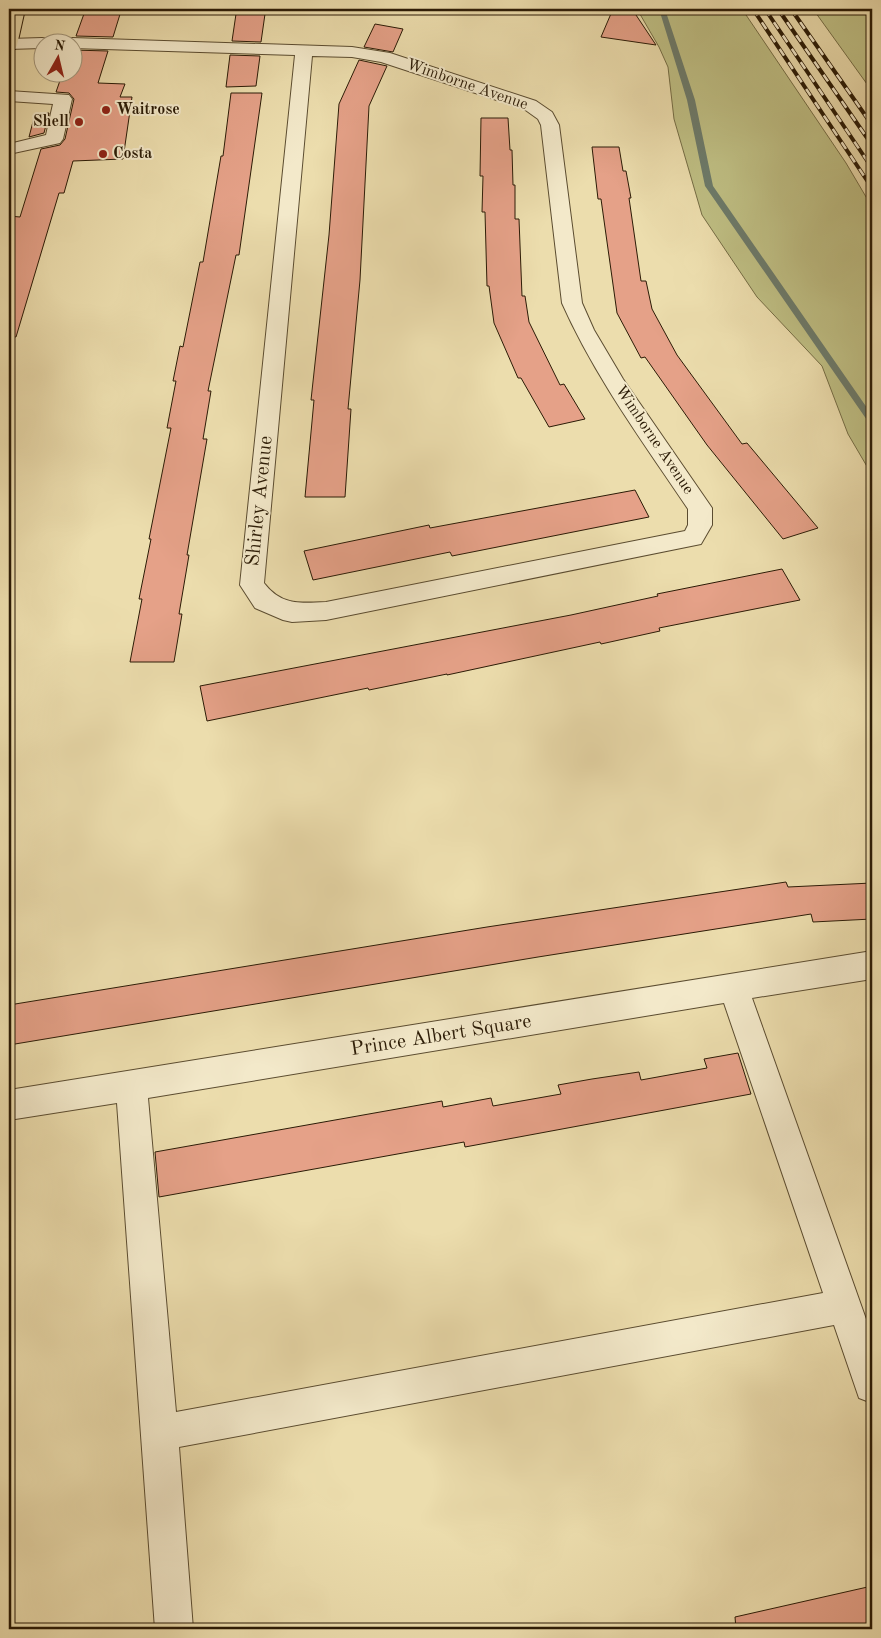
<svg xmlns="http://www.w3.org/2000/svg" width="881" height="1638" font-family="'Old Standard TT',serif">
	<style>
		.green { fill: #bfbf84; stroke: #756d45 }
		.lines { fill: none; stroke-linecap: round; stroke-linejoin: round }
		.stream { fill: #6d7b6b; fill-rule: evenodd }
		.building { fill: #e5a188; stroke: #2b1b06 }
		.minor-casing { stroke: #5b4c30; stroke-width: 2 }
		.major-casing { stroke: #2b1b06; stroke-width: 2 }
		.minor { fill: #f3e9ca; fill-rule: evenodd }
		.major { fill: #ecddad; fill-rule: evenodd }
		.rail-casing { stroke: #2b1b06; stroke-width: 4 }
		.rail { stroke: #f3e9ca; stroke-width: 2.5; stroke-dasharray: 8; stroke-linecap: butt }
		.poi-dot { fill: #8f2418; stroke: #f3e9ca; stroke-width: 2 }
		.labels { text-anchor: middle; dominant-baseline: central; stroke-width: 4; stroke-linejoin: round; paint-order: stroke }
		.far-street-label { font-size: 16px; fill: #2b1b06; stroke: #f3e9ca }
		.far-poi-label { font-size: 16px; font-weight: bold; fill: #2b1b06; stroke: #f3e9ca; text-anchor: start }
		.street-label { font-size: 20px; fill: #2b1b06; stroke: #f3e9ca }
	</style>
	<rect width="100%" height="100%" fill="#ecddad"/>
	<filter id="stains"><feTurbulence type="fractalNoise" baseFrequency=".004" numOctaves="4"/><feColorMatrix values="0 0 0 0 .2 0 0 0 0 .09 0 0 0 0 .02 0 0 0 .5 -.17"/></filter>
	<radialGradient id="worn" r=".72"><stop offset=".6" stop-color="#630" stop-opacity="0"/><stop offset="1" stop-color="#630" stop-opacity=".3"/></radialGradient>
	<g class="green">
		<path d="M 637,9 L 742,9 L 846,163 L 872,207 L 872,475 L 848,434 L 822,366 L 757,297 L 702,215 L 674,119 L 668,67 L 659,47 Z"/>
		<path d="M 813,9 L 872,9 L 872,91 Z"/>
	</g>
	<g class="lines">
		<path class="stream" d="M 659,9 L 665,9 L 695,100 L 713,186 L 872,415 L 872,424 L 869,423 L 705,186 L 687,100 Z"/>
	</g>
	<g class="building">
		<path d="M 613,9 L 632,9 L 656,45 L 601,37 Z"/>
		<path d="M 85,11 L 121,11 L 113,37 L 76,36 Z"/>
		<path d="M 236,14 L 265,14 L 261,42 L 232,41 Z"/>
		<path d="M 375,24 L 403,29 L 393,52 L 364,47 Z"/>
		<path d="M 72,50 L 108,51 L 98,83 L 125,84 L 120,97 L 132,97 L 123,159 L 73,161 L 64,193 L 59,193 L 16,337 L 9,336 L 9,216 L 20,217 L 41,149 L 60,145 L 65,139 L 74,99 L 69,93 L 56,92 L 63,72 L 72,72 Z"/>
		<path d="M 230,55 L 260,56 L 256,86 L 226,87 Z"/>
		<path d="M 359,60 L 387,66 L 369,106 L 360,280 L 348,409 L 351,409 L 345,497 L 305,497 L 314,400 L 311,400 L 329,235 L 339,104 Z"/>
		<path d="M 231,93 L 262,93 L 239,255 L 236,255 L 208,391 L 211,391 L 203,439 L 207,439 L 187,555 L 189,555 L 179,614 L 182,614 L 174,662 L 130,662 L 142,599 L 139,599 L 151,539 L 149,539 L 171,428 L 167,428 L 176,381 L 173,381 L 180,346 L 183,347 L 200,262 L 203,262 L 221,156 L 223,156 Z"/>
		<path d="M 49,113 L 44,133 L 29,137 L 35,114 Z"/>
		<path d="M 481,118 L 508,118 L 510,150 L 512,150 L 513,185 L 515,185 L 515,219 L 519,219 L 522,296 L 525,296 L 529,322 L 560,385 L 564,384 L 585,419 L 549,427 L 521,378 L 518,378 L 494,323 L 489,286 L 487,286 L 485,212 L 482,212 L 483,176 L 480,176 Z"/>
		<path d="M 592,147 L 619,147 L 623,171 L 626,171 L 631,198 L 629,198 L 641,281 L 646,281 L 652,309 L 677,355 L 742,444 L 747,443 L 818,528 L 783,539 L 707,445 L 645,357 L 641,358 L 617,313 L 601,199 L 598,199 Z"/>
		<path d="M 635,490 L 649,517 L 452,556 L 450,552 L 313,580 L 304,551 L 429,525 L 430,528 Z"/>
		<path d="M 782,569 L 800,600 L 659,628 L 660,631 L 601,644 L 600,642 L 447,675 L 447,674 L 369,690 L 368,688 L 207,721 L 200,686 L 571,615 L 658,596 L 657,594 Z"/>
		<path d="M 786,882 L 788,887 L 872,883 L 872,919 L 813,922 L 811,914 L 538,957 L 9,1045 L 9,1005 L 487,927 Z"/>
		<path d="M 738,1053 L 751,1094 L 465,1147 L 464,1142 L 159,1197 L 155,1152 L 442,1101 L 443,1107 L 491,1098 L 493,1106 L 561,1094 L 558,1085 L 592,1079 L 639,1072 L 641,1080 L 707,1068 L 704,1059 Z"/>
		<path d="M 872,1586 L 872,1629 L 736,1629 L 735,1617 Z"/>
	</g>
	<g class="lines">
		<defs>
			<g id="minor">
				<path d="M 42,38 L 48,39 L 50,42 L 42,42 L 42,48 L 9,49 L 9,39 Z"/>
				<path d="M 72,38 L 352,47 L 390,53 L 536,101 L 552,112 L 559,125 L 582,303 L 594,330 L 623,379 L 712,508 L 712,525 L 701,544 L 326,620 L 292,622 L 283,620 L 255,608 L 240,585 L 295,55 L 72,48 L 72,42 L 64,42 L 66,39 ZM 312,56 L 352,57 L 381,62 L 524,109 L 538,119 L 541,125 L 562,303 C 595,377 643,442 688,509 L 688,525 L 685,531 L 326,602 C 300,603 282,606 264,583 Z"/>
				<path d="M 9,91 L 69,95 L 72,99 L 63,139 L 60,143 L 9,154 L 9,144 L 46,135 L 53,104 L 9,101 Z"/>
				<path d="M 872,951 L 872,979 L 752,998 L 872,1336 L 872,1403 L 859,1398 L 834,1325 L 179,1447 L 193,1629 L 155,1629 L 117,1103 L 9,1120 L 9,1090 ZM 724,1003 L 823,1293 L 176,1412 L 148,1098 Z"/>
			</g>
			<path id="major" d="M 9,9 L 25,9 L 17,45 L 15,49 L 9,50 Z"/>
		</defs>
		<use href="#minor" class="minor-casing"/>
		<use href="#major" class="major-casing"/>
		<use href="#minor" class="minor"/>
		<use href="#major" class="major"/>
		<defs>
			<g id="rail">
				<path d="M 753,9 L 872,188"/>
				<path d="M 765,9 L 872,168"/>
				<path d="M 778,9 L 872,145"/>
				<path d="M 791,9 L 872,125"/>
			</g>
		</defs>
		<use href="#rail" class="rail-casing"/>
		<use href="#rail" class="rail"/>
	</g>
	<g class="poi-dot">
		<circle cx="106" cy="110" r="5"/>
		<circle cx="79" cy="122" r="5"/>
		<circle cx="103" cy="154" r="5"/>
	</g>
	<g class="labels">
		<g class="far-street-label">
			<text transform="translate(467 85) rotate(19)">Wimborne Avenue</text>
			<text transform="translate(654 440) rotate(56)">Wimborne Avenue</text>
		</g>
		<g class="far-poi-label">
			<text x="116" y="110">Waitrose</text>
			<text x="69" y="122" text-anchor="end">Shell</text>
			<text x="113" y="154">Costa</text>
		</g>
		<g class="street-label">
			<text transform="translate(260 501) rotate(-84)">Shirley Avenue</text>
			<text transform="translate(441 1036) rotate(-9)">Prince Albert Square</text>
		</g>
	</g>
	<rect width="881" height="1638" fill="none" stroke="#ecddad" stroke-width="30"/>
	<rect x="10" y="10" width="861" height="1618" fill="none" stroke="#2b1b06" stroke-width="2.5"/>
	<rect x="15" y="15" width="851" height="1608" fill="none" stroke="#2b1b06"/>
	<g transform="translate(58 58) rotate(8)"><circle r="24" fill="#f3e9ca" stroke="#a3977c"/>
	<path d="M0-4L9 19L0 12L-9 19Z" fill="#8f2418"/>
	<text y="-8" font-size="14" font-weight="bold" text-anchor="middle" fill="#2b1b06">N</text>
	</g>
	<rect width="100%" height="100%" filter="url(#stains)"/>
	<rect width="100%" height="100%" fill="url(#worn)"/>
</svg>
